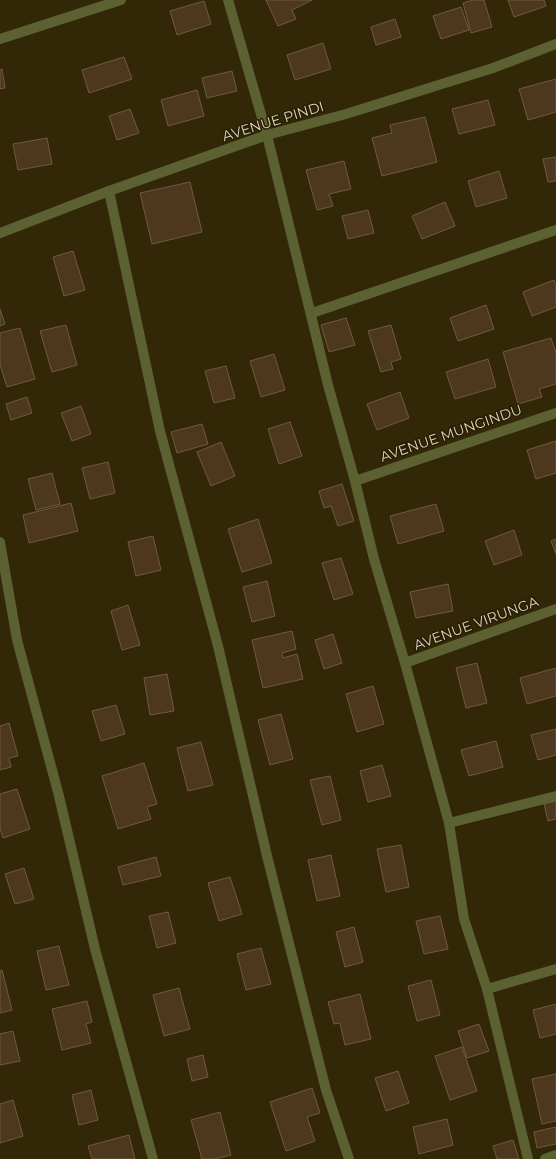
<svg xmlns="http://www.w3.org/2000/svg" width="556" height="1159" font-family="Montserrat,sans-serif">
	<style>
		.building { fill: #4d371f; stroke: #715940 }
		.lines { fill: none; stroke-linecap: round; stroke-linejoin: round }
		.street { stroke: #5b6131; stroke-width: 10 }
		.labels { text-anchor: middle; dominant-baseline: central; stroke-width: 3; stroke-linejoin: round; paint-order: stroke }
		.street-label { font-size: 14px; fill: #dad4c2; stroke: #281e00 }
	</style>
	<rect width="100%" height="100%" fill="#322808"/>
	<g class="building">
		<path d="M 266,0 L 312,0 L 292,10 L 296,19 L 278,26 Z"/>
		<path d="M 473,0 L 484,0 L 492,27 L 471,33 L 463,3 Z"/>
		<path d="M 508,0 L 544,0 L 546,6 L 514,17 Z"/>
		<path d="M 204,1 L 211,24 L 177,35 L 170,11 Z"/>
		<path d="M 461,7 L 469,30 L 441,39 L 433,16 Z"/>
		<path d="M 395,19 L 401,37 L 376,45 L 371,27 Z"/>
		<path d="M 323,43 L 331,69 L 295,80 L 287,55 Z"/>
		<path d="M 124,57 L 132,79 L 89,93 L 82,70 Z"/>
		<path d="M 2,69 L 5,88 L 0,89 L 0,70 Z"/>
		<path d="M 232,71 L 237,91 L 207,98 L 202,78 Z"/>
		<path d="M 556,79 L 556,112 L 528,120 L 519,89 Z"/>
		<path d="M 197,90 L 204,116 L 168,126 L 161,100 Z"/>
		<path d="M 488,100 L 495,125 L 459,134 L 452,109 Z"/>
		<path d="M 130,109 L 139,133 L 117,140 L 109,116 Z"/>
		<path d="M 425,117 L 437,162 L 382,176 L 372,138 L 392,133 L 390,125 Z"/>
		<path d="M 47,138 L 52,164 L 18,170 L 13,144 Z"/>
		<path d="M 556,157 L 556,181 L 548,182 L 543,159 Z"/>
		<path d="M 344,161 L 351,189 L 329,194 L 333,206 L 317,210 L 306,170 Z"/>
		<path d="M 499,171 L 507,198 L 476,207 L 468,181 Z"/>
		<path d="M 190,182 L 202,232 L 152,244 L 140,193 Z"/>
		<path d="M 445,202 L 455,226 L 422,239 L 412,216 Z"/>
		<path d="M 368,210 L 374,233 L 348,239 L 342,216 Z"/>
		<path d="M 73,251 L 85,290 L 64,296 L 53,257 Z"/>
		<path d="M 554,280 L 556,285 L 556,307 L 532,316 L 523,292 Z"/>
		<path d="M 486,305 L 494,329 L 458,341 L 450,318 Z"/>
		<path d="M 0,309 L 5,324 L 0,326 Z"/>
		<path d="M 346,318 L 355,345 L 329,352 L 321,325 Z"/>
		<path d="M 66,325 L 77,365 L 52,372 L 40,331 Z"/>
		<path d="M 391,325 L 401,359 L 391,362 L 393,369 L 381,372 L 368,331 Z"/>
		<path d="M 20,328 L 35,379 L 7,387 L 0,365 L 0,333 Z"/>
		<path d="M 551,338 L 556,353 L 556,384 L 539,389 L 542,397 L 518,404 L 503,352 Z"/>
		<path d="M 274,354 L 285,390 L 261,397 L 250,361 Z"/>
		<path d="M 488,359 L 496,387 L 455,399 L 446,372 Z"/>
		<path d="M 226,366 L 235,398 L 214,403 L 205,371 Z"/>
		<path d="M 400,392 L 409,418 L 377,430 L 367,404 Z"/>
		<path d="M 27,397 L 32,413 L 11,420 L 6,404 Z"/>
		<path d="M 81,406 L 91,434 L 72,441 L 61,413 Z"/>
		<path d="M 290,422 L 302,456 L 279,464 L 268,429 Z"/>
		<path d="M 202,424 L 208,444 L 177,453 L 171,432 Z"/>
		<path d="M 556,441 L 556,473 L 536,479 L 527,450 Z"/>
		<path d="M 221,442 L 235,476 L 211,486 L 197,452 Z"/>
		<path d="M 108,462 L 115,493 L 90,499 L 82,468 Z"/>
		<path d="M 52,473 L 60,504 L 36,510 L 28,479 Z"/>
		<path d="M 342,484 L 354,521 L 338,526 L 331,506 L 324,508 L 319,491 Z"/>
		<path d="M 71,503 L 78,531 L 29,543 L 23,515 Z"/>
		<path d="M 436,504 L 444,531 L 398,544 L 390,516 Z"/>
		<path d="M 258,519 L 272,563 L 242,572 L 228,529 Z"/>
		<path d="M 514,530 L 522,555 L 494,565 L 485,541 Z"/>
		<path d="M 153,536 L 161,570 L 136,576 L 128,542 Z"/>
		<path d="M 556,539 L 556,554 L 551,541 Z"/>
		<path d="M 341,558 L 353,594 L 334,600 L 322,563 Z"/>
		<path d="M 267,581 L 275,616 L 252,622 L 243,587 Z"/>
		<path d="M 448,584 L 453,611 L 416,618 L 410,592 Z"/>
		<path d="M 128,605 L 140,645 L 122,650 L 111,611 Z"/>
		<path d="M 292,631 L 296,649 L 282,653 L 283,658 L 297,654 L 303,679 L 263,688 L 252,640 Z"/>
		<path d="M 333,634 L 342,663 L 324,669 L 315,640 Z"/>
		<path d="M 477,663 L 487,703 L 466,708 L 456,668 Z"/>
		<path d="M 556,668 L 556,696 L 527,704 L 520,678 Z"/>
		<path d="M 167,674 L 174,711 L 150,715 L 144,678 Z"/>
		<path d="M 373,686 L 384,724 L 357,732 L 346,694 Z"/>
		<path d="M 116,705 L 125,734 L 101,741 L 92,711 Z"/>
		<path d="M 281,714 L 293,759 L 270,765 L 258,720 Z"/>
		<path d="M 9,723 L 18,756 L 9,758 L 11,767 L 0,770 L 0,726 Z"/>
		<path d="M 556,729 L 556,755 L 538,760 L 531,735 Z"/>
		<path d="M 496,741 L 503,767 L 469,776 L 461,750 Z"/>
		<path d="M 201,742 L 213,785 L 188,791 L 177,748 Z"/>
		<path d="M 144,763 L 157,804 L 147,807 L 151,819 L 118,829 L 102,776 Z"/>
		<path d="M 382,765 L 391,796 L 368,802 L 360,771 Z"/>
		<path d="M 330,776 L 341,820 L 322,825 L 310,780 Z"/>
		<path d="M 17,789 L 30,829 L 3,838 L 0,829 L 0,794 Z"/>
		<path d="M 556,801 L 556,819 L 548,821 L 544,804 Z"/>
		<path d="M 401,845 L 409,887 L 386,892 L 377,849 Z"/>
		<path d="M 331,855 L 340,896 L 317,901 L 308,860 Z"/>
		<path d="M 156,857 L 161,876 L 123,885 L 118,867 Z"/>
		<path d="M 24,868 L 34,899 L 15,904 L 5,874 Z"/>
		<path d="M 230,877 L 242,914 L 219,921 L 208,883 Z"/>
		<path d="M 168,912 L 176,943 L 157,948 L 149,916 Z"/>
		<path d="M 440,916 L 448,949 L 424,954 L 416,921 Z"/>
		<path d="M 354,927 L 363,962 L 345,967 L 336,932 Z"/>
		<path d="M 59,946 L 69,985 L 46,990 L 37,951 Z"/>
		<path d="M 261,948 L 271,984 L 246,990 L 237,954 Z"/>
		<path d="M 2,970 L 12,1010 L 0,1013 L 0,971 Z"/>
		<path d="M 431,980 L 440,1015 L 417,1021 L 408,986 Z"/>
		<path d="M 179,988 L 190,1029 L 164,1036 L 153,995 Z"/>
		<path d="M 360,994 L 371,1039 L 345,1045 L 340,1023 L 334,1024 L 328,1002 Z"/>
		<path d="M 87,1001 L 92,1022 L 86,1024 L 91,1043 L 62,1050 L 52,1009 Z"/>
		<path d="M 556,1004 L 556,1034 L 540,1038 L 533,1010 Z"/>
		<path d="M 479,1024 L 489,1051 L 467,1058 L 458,1031 Z"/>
		<path d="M 13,1031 L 20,1061 L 0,1065 L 0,1034 Z"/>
		<path d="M 462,1047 L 477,1091 L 450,1100 L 435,1056 Z"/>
		<path d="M 203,1055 L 208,1077 L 192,1081 L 187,1059 Z"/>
		<path d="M 398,1071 L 409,1103 L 386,1111 L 375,1078 Z"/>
		<path d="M 556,1074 L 556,1121 L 542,1124 L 532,1079 Z"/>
		<path d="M 312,1088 L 320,1113 L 307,1117 L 315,1141 L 286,1151 L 270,1102 Z"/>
		<path d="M 91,1090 L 98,1120 L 79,1125 L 72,1095 Z"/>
		<path d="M 13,1100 L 23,1136 L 0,1143 L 0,1104 Z"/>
		<path d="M 220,1112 L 231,1155 L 215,1159 L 202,1159 L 191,1120 Z"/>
		<path d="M 447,1119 L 453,1145 L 419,1154 L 413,1127 Z"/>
		<path d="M 556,1127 L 556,1144 L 537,1148 L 534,1132 Z"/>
		<path d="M 129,1135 L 135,1159 L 92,1159 L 88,1146 Z"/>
		<path d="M 513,1140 L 519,1159 L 497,1159 L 493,1146 Z"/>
	</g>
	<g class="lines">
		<g class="street">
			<path d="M 228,0 L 267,135 L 328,385 L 355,481 L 374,559 L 405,663 L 449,823 L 464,919 L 487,989 L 528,1159"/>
			<path d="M 0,39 L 121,0"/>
			<path d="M 109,191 L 160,431 L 218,646 L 267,856 L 326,1090 L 349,1159"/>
			<path d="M 0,233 L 109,191 L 267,135 L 346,114 L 493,68 L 556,44"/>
			<path d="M 312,313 L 556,230"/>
			<path d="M 355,481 L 556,413"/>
			<path d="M 0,542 L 17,640 L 58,792 L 95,949 L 153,1159"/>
			<path d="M 405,663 L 556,609"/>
			<path d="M 449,823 L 556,796"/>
			<path d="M 487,989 L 556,969"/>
			<path d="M 545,1159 L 556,1155"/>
		</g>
	</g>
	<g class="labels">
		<g class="street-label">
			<text transform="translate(273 121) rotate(-17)">AVENUE PINDI</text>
			<text transform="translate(451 433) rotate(-19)">AVENUE MUNGINDU</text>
			<text transform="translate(476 623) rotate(-20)">AVENUE VIRUNGA</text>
		</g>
	</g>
</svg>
